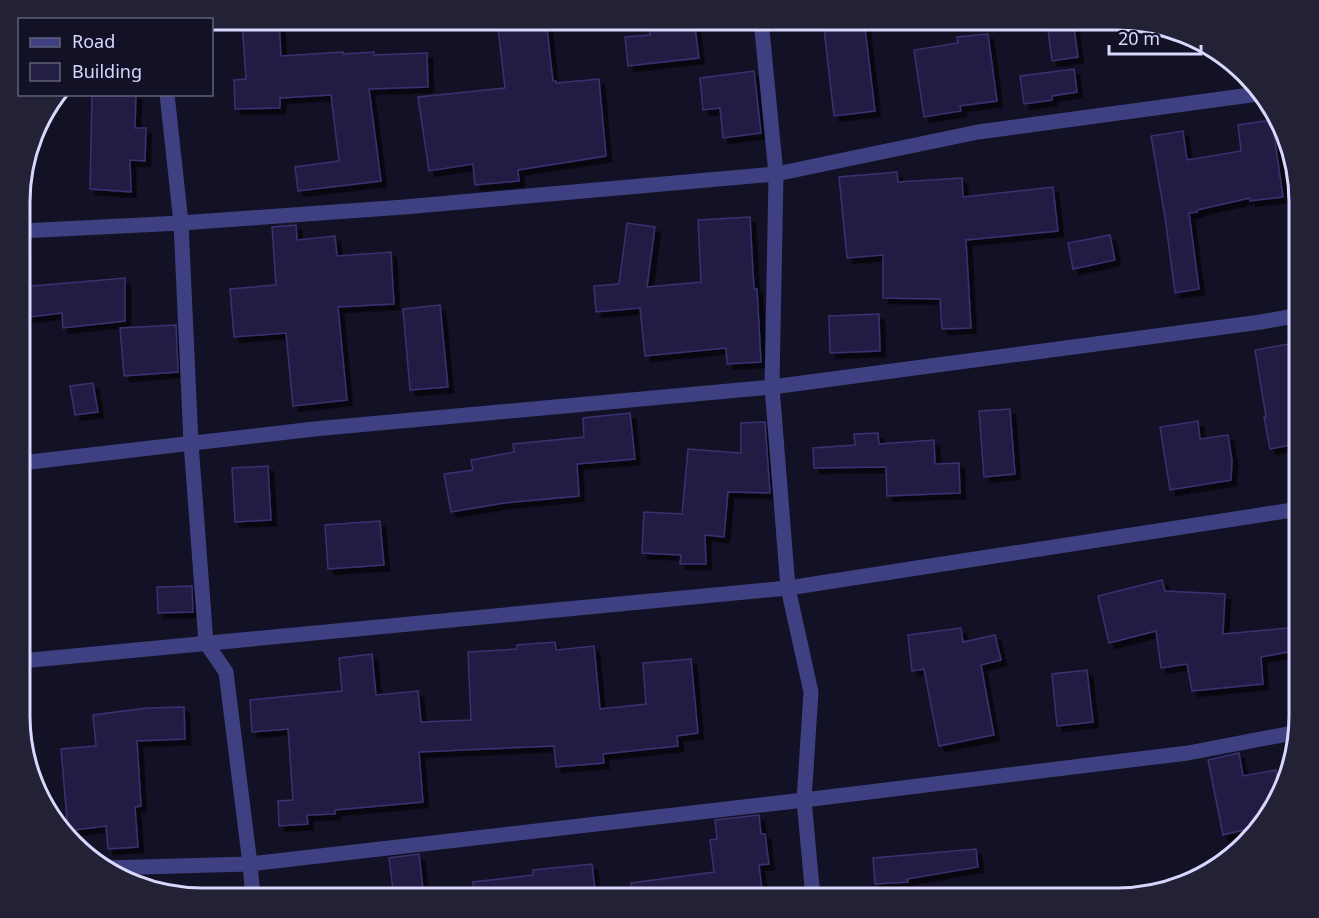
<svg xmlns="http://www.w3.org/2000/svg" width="1319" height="918" font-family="'Noto Sans',sans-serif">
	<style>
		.building { fill: #231e45; stroke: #393170; stroke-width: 1.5; filter: url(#shadow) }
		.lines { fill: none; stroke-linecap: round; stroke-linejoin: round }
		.minor { stroke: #3e4081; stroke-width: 15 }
		.rim { fill: none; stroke: #d9d7fd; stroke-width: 3 }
	</style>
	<defs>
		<filter id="shadow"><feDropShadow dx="5.5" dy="5.5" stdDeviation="0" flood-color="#0009"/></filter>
	</defs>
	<rect width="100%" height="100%" fill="#131125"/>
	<g class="building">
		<path d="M 242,20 L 279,20 L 281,56 L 343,52 L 343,54 L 374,52 L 374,55 L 427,53 L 428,87 L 369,89 L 381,181 L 298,191 L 295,167 L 339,161 L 331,95 L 280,98 L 280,108 L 235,109 L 234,80 L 246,79 Z"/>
		<path d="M 522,20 L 546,20 L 553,81 L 556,81 L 556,83 L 599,79 L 606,156 L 518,170 L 519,181 L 475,185 L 473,164 L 429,171 L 418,97 L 505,88 L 498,28 L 523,26 Z"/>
		<path d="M 648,20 L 694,20 L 699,58 L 628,66 L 625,37 L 650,35 Z"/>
		<path d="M 823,20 L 864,20 L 875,111 L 834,116 Z"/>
		<path d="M 1073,20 L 1078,57 L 1052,61 L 1047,22 Z"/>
		<path d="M 988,34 L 997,101 L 960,106 L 961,111 L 924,117 L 914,50 L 958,43 L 957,37 Z"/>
		<path d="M 1074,69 L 1077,92 L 1052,96 L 1052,100 L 1024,104 L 1020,76 Z"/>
		<path d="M 754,71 L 761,133 L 723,138 L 720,108 L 703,110 L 700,78 Z"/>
		<path d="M 92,94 L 136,94 L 135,128 L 146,128 L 145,161 L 130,160 L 131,192 L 90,189 Z"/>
		<path d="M 1272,120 L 1283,197 L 1250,201 L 1250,198 L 1197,210 L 1197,212 L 1189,213 L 1199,289 L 1175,293 L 1165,217 L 1151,136 L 1183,131 L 1187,160 L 1241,151 L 1238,125 Z"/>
		<path d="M 897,172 L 898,182 L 962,178 L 963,197 L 1053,187 L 1058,231 L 966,240 L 971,328 L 942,329 L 940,299 L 883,298 L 883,255 L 847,258 L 839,177 Z"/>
		<path d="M 750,217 L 754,289 L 757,289 L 761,362 L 727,364 L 726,348 L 645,356 L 640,308 L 596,312 L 594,286 L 619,284 L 627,223 L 655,227 L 647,287 L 701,282 L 698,220 Z"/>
		<path d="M 296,225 L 297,240 L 335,236 L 337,256 L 391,252 L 394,304 L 338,307 L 347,400 L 293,406 L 286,333 L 234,337 L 230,289 L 276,285 L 272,227 Z"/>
		<path d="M 1110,235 L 1115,260 L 1073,269 L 1068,243 Z"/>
		<path d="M 125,278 L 125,321 L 63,328 L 62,313 L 21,318 L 21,287 Z"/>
		<path d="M 440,305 L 448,387 L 410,390 L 403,309 Z"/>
		<path d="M 879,314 L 880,351 L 830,353 L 829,316 Z"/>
		<path d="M 176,325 L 178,372 L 124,376 L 120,328 Z"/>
		<path d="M 1288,344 L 1297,398 L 1290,400 L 1297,444 L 1270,449 L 1264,417 L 1266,417 L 1255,350 Z"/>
		<path d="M 93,383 L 98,412 L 75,415 L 70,386 Z"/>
		<path d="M 1010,409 L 1015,474 L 984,477 L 979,411 Z"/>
		<path d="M 630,413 L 635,459 L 577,464 L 579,496 L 504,503 L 451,512 L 444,474 L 473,470 L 471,460 L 514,452 L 513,444 L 584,437 L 583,418 Z"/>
		<path d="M 1198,421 L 1200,439 L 1228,435 L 1232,460 L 1231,480 L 1170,490 L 1160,427 Z"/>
		<path d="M 765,422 L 770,493 L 728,492 L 724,537 L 705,535 L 706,564 L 680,564 L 681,555 L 642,553 L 644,512 L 682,514 L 688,449 L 741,453 L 741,423 Z"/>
		<path d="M 878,433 L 879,444 L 934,440 L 935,464 L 959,463 L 960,493 L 887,496 L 886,467 L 814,468 L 813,448 L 855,445 L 854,434 Z"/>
		<path d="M 268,466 L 271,520 L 235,522 L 232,468 Z"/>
		<path d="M 380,521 L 384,565 L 328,569 L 325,525 Z"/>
		<path d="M 1162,580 L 1165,591 L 1225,594 L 1223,634 L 1299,627 L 1299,650 L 1261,657 L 1263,684 L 1192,691 L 1187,664 L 1161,668 L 1156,631 L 1109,643 L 1098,596 Z"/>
		<path d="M 192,586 L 193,612 L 158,613 L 157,587 Z"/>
		<path d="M 961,628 L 963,642 L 995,635 L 1001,660 L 981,665 L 994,735 L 939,746 L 924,669 L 912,671 L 908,635 Z"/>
		<path d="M 555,642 L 556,650 L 594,646 L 600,709 L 646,704 L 643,663 L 691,659 L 698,733 L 677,736 L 678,746 L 603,754 L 604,763 L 556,767 L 554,746 L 419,752 L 423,802 L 335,810 L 335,814 L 307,815 L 308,824 L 279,826 L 278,801 L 293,800 L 288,729 L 252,732 L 250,700 L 342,691 L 339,658 L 372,654 L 376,695 L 418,691 L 421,722 L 471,720 L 468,652 L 517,649 L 517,645 Z"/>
		<path d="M 1087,670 L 1093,722 L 1057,726 L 1052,674 Z"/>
		<path d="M 184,707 L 185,739 L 137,741 L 141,806 L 135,807 L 138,847 L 108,849 L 106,826 L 68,831 L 61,749 L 96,746 L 93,715 L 147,708 Z"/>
		<path d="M 1239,753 L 1243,776 L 1276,770 L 1279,795 L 1263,825 L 1223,835 L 1208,760 Z"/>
		<path d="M 759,815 L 761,834 L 765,834 L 769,864 L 759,865 L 763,898 L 717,898 L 716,895 L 690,898 L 632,898 L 631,883 L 714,872 L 710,840 L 717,839 L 715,820 Z"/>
		<path d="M 976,849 L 978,867 L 907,879 L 908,882 L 875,884 L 873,858 Z"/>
		<path d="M 419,854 L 424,898 L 394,898 L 389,858 Z"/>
		<path d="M 592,864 L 596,898 L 474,898 L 473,882 L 533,875 L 533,870 Z"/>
	</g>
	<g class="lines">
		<g class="minor">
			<path d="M 761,20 L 776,174 L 772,387 L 788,588 L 811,692 L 804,800 L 813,898"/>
			<path d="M 167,94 L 181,223 L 191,443 L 206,643 L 226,672 L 250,864 L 253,898"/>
			<path d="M 21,231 L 181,223 L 404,207 L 776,174 L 978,132 L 1258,94"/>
			<path d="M 21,463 L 314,429 L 772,387 L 1261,322 L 1299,315"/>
			<path d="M 21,661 L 788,588 L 1299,509"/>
			<path d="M 104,868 L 250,864 L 804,800 L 1188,753 L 1298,732"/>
		</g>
	</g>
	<path d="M0 0H1319V918H0ZM202 30H1117A172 172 0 0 1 1289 202V716A172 172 0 0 1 1117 888H202A172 172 0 0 1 30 716V202A172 172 0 0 1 202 30Z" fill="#232136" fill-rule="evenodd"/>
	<path class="rim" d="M202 30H1117A172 172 0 0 1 1289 202V716A172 172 0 0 1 1117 888H202A172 172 0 0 1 30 716V202A172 172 0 0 1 202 30Z"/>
	<rect x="18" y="18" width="195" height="78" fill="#131125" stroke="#62607b" stroke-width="1.5"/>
	<rect x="30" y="38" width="30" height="9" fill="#3e4081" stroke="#62607b" stroke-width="1.5"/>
	<text x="72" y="48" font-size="18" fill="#d9d7fd">Road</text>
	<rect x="30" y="63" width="30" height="18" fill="#231e45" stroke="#62607b" stroke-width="1.5"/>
	<text x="72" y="78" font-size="18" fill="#d9d7fd">Building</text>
	<path d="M1109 45v9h92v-9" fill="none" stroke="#d9d7fd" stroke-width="3"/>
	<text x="1118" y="45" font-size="18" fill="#d9d7fd" stroke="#131125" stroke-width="4.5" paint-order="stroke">20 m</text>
</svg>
